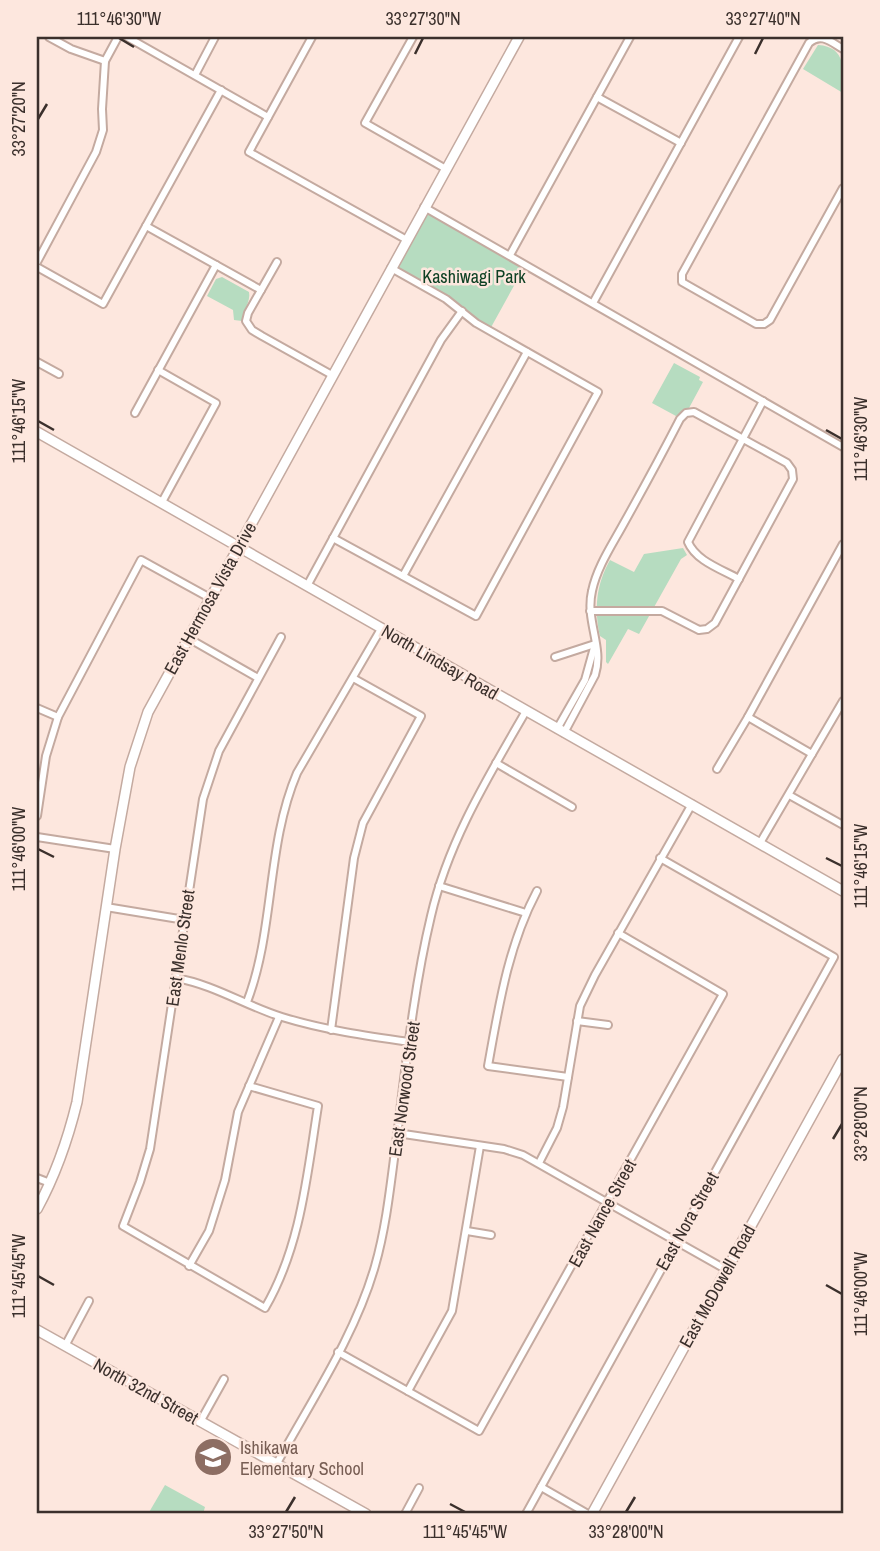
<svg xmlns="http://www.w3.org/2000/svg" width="880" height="1551" font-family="'Archivo Narrow',sans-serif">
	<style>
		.green { fill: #b6dcc0 }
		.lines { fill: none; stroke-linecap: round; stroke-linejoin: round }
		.street-casing { stroke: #c4aaa0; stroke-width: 10 }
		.secondary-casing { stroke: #c4aaa0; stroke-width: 12 }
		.street { stroke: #fff; stroke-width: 6 }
		.secondary { stroke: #fff; stroke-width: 9 }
		.ticks { fill: none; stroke: #3b302c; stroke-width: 2.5 }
		.labels { text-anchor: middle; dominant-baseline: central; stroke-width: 5; stroke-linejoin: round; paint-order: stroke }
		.park-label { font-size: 18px; fill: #0d4023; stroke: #fde7de }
		.street-label { font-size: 18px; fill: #3b302c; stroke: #fde7de }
		.education-label { font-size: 18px; fill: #785e54; stroke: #fde7de; text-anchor: start }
		.neatline { fill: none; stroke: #3b302c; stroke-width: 2.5 }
		.ticks-label { font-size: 18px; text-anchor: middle; fill: #3b302c }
	</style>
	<rect width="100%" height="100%" fill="#fde7de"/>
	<g class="green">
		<path d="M 818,45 C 847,47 843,70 843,93 L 803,69 Z"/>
		<path d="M 424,207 L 526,264 L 489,331 L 462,311 L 391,268 Z"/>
		<path d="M 222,277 L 249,292 C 251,301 243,311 242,321 L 234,320 L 233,310 L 207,296 L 216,279 Z"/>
		<path d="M 674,363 L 700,377 L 699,380 L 703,382 L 689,408 L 676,416 L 652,403 Z"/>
		<path d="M 683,548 L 687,555 L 681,559 L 639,634 L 628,629 L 608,664 L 606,662 L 606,640 L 600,636 C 594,609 596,585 610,560 L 634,572 L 644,554 Z"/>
		<path d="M 165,1485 L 205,1507 L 203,1514 L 148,1514 Z"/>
	</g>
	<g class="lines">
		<defs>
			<g id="street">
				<path d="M 49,37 L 71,49 L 105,61"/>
				<path d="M 127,37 L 268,117"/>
				<path d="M 312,37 L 249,152 L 407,240"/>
				<path d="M 413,37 L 365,123 L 446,169"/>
				<path d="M 843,49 C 831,42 821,32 809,43 L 682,274 L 682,282 L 756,324 L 764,324 L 770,320 L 843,188"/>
				<path d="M 195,75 L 215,37"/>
				<path d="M 597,97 L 681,143"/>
				<path d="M 424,207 L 843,447"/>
				<path d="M 146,226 L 261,290"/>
				<path d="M 510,255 L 630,37"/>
				<path d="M 37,262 L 96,152 L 103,130 L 102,109 L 105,61 L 118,37"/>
				<path d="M 277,262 L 248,313 L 246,321 L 252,330 L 262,336 L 332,375"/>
				<path d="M 37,267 L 103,304 L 221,90"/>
				<path d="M 593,303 L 739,37"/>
				<path d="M 37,362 L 59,374"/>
				<path d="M 158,370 L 216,403 L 162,502"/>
				<path d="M 135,413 L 216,265"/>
				<path d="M 333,538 L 476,616 L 598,392 L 476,323 L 446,299 L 391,268"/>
				<path d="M 403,576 L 527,352"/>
				<path d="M 739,579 C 721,569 696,561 688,542 L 763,401"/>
				<path d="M 307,586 L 441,340 L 462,311"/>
				<path d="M 188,638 L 258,678"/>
				<path d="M 555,657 L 595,644"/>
				<path d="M 37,708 L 58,717"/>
				<path d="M 748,717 L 812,754"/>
				<path d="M 557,729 L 585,680 L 595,644"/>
				<path d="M 564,733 L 595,675 C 604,647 585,621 592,591 C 597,567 612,545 624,523 C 643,489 662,454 680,419 L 686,413 L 694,412 L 787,463 L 792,470 L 793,479 L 715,623 L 707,629 L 699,630 L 662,611 L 590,611"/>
				<path d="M 496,763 L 572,807"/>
				<path d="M 717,769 L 748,717 L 843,544"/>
				<path d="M 789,795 L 843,825"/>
				<path d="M 37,816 L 46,756 L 58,717 L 141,560 L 210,598"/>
				<path d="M 37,837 L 115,849"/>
				<path d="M 760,843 L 843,701"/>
				<path d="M 439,886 L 526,913"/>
				<path d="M 537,891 C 508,946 499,1005 488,1066 L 568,1077"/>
				<path d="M 106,907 L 185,920"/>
				<path d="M 176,978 C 215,985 246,1006 282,1017 C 324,1030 367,1036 410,1042"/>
				<path d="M 247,1002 C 275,929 266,846 297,773 L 381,629"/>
				<path d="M 577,1021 L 608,1025"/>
				<path d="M 331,1030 L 354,858 L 363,823 L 421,716 L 353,678"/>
				<path d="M 249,1086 L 318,1106 C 307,1175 301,1246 265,1308 L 123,1226 L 140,1182 L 150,1149 L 203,799 L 219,751 L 281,637"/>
				<path d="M 397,1133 L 504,1149 L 523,1155 L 727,1270"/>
				<path d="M 539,1163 L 557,1128 L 563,1107 L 580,1006 L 595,975 L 692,804"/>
				<path d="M 37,1178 L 50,1183"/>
				<path d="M 467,1231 L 491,1235"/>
				<path d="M 189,1266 L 209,1231 L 225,1180 L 238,1112 L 279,1017"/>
				<path d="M 65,1346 L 89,1301"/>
				<path d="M 338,1352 L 479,1431 L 723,994 L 618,933"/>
				<path d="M 408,1391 L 452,1311 L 480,1146"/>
				<path d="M 200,1422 L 224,1379"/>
				<path d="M 276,1465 C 311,1401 355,1336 375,1266 C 387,1224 391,1180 397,1136 C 406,1064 414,987 431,916 C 448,842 488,777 526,711"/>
				<path d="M 541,1487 L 588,1514"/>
				<path d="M 405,1514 L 419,1488"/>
				<path d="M 526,1514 L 834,957 L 660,858"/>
			</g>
			<g id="secondary">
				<path d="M 37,432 L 843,891"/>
				<path d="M 37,1209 C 55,1176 68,1139 77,1102 L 115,849 L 130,767 L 148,712 L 519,37"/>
				<path d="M 37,1330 L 366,1514"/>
				<path d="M 592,1514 L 843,1059"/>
			</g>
		</defs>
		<use href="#street" class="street-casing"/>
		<use href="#secondary" class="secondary-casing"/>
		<use href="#street" class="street"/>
		<use href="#secondary" class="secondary"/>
	</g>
	<path class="ticks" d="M 119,38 L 134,47M 415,54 L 423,38M 755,54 L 763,38M 38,119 L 47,104M 38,421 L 54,430M 826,430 L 842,439M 38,849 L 54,857M 826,858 L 842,866M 833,1139 L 842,1124M 38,1276 L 54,1285M 826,1285 L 842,1294M 450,1504 L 465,1512M 286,1512 L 295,1497M 626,1512 L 635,1497"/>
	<defs>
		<symbol id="school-disc" viewBox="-11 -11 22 22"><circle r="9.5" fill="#8d6e63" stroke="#fde7de"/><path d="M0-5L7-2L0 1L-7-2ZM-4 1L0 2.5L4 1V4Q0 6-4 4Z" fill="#fff"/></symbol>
	</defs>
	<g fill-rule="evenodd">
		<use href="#school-disc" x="191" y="1435" width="44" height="44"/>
	</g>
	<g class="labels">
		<g class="park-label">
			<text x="474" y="276">Kashiwagi Park</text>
		</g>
		<g class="street-label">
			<text transform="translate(210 598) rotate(-61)">East Hermosa Vista Drive</text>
			<text transform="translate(440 662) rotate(30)">North Lindsay Road</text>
			<text transform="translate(180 948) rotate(-82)">East Menlo Street</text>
			<text transform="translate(404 1089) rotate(-82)">East Norwood Street</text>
			<text transform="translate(602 1213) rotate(-61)">East Nance Street</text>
			<text transform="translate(687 1221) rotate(-61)">East Nora Street</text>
			<text transform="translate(717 1286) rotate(-61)">East McDowell Road</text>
			<text transform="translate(146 1391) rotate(29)">North 32nd Street</text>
		</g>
		<g class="education-label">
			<text x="240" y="1447">Ishikawa<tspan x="240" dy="21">Elementary School</tspan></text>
		</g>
	</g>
	<rect width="880" height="1551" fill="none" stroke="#fde7de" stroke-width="77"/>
	<rect x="38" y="38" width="804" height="1474" class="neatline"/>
	<g class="ticks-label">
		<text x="119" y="25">111°46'30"W</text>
		<text x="423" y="25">33°27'30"N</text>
		<text x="763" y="25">33°27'40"N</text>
		<text transform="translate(19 119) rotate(-90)" y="6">33°27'20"N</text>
		<text transform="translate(19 421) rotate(-90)" y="6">111°46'15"W</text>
		<text transform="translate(861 439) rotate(-90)" y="6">111°46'30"W</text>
		<text transform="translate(19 849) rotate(-90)" y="6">111°46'00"W</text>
		<text transform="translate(861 866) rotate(-90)" y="6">111°46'15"W</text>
		<text transform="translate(861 1124) rotate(-90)" y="6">33°28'00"N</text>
		<text transform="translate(19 1276) rotate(-90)" y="6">111°45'45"W</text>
		<text transform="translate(861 1294) rotate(-90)" y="6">111°46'00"W</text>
		<text x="286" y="1538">33°27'50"N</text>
		<text x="465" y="1538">111°45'45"W</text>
		<text x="626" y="1538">33°28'00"N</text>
	</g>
</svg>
